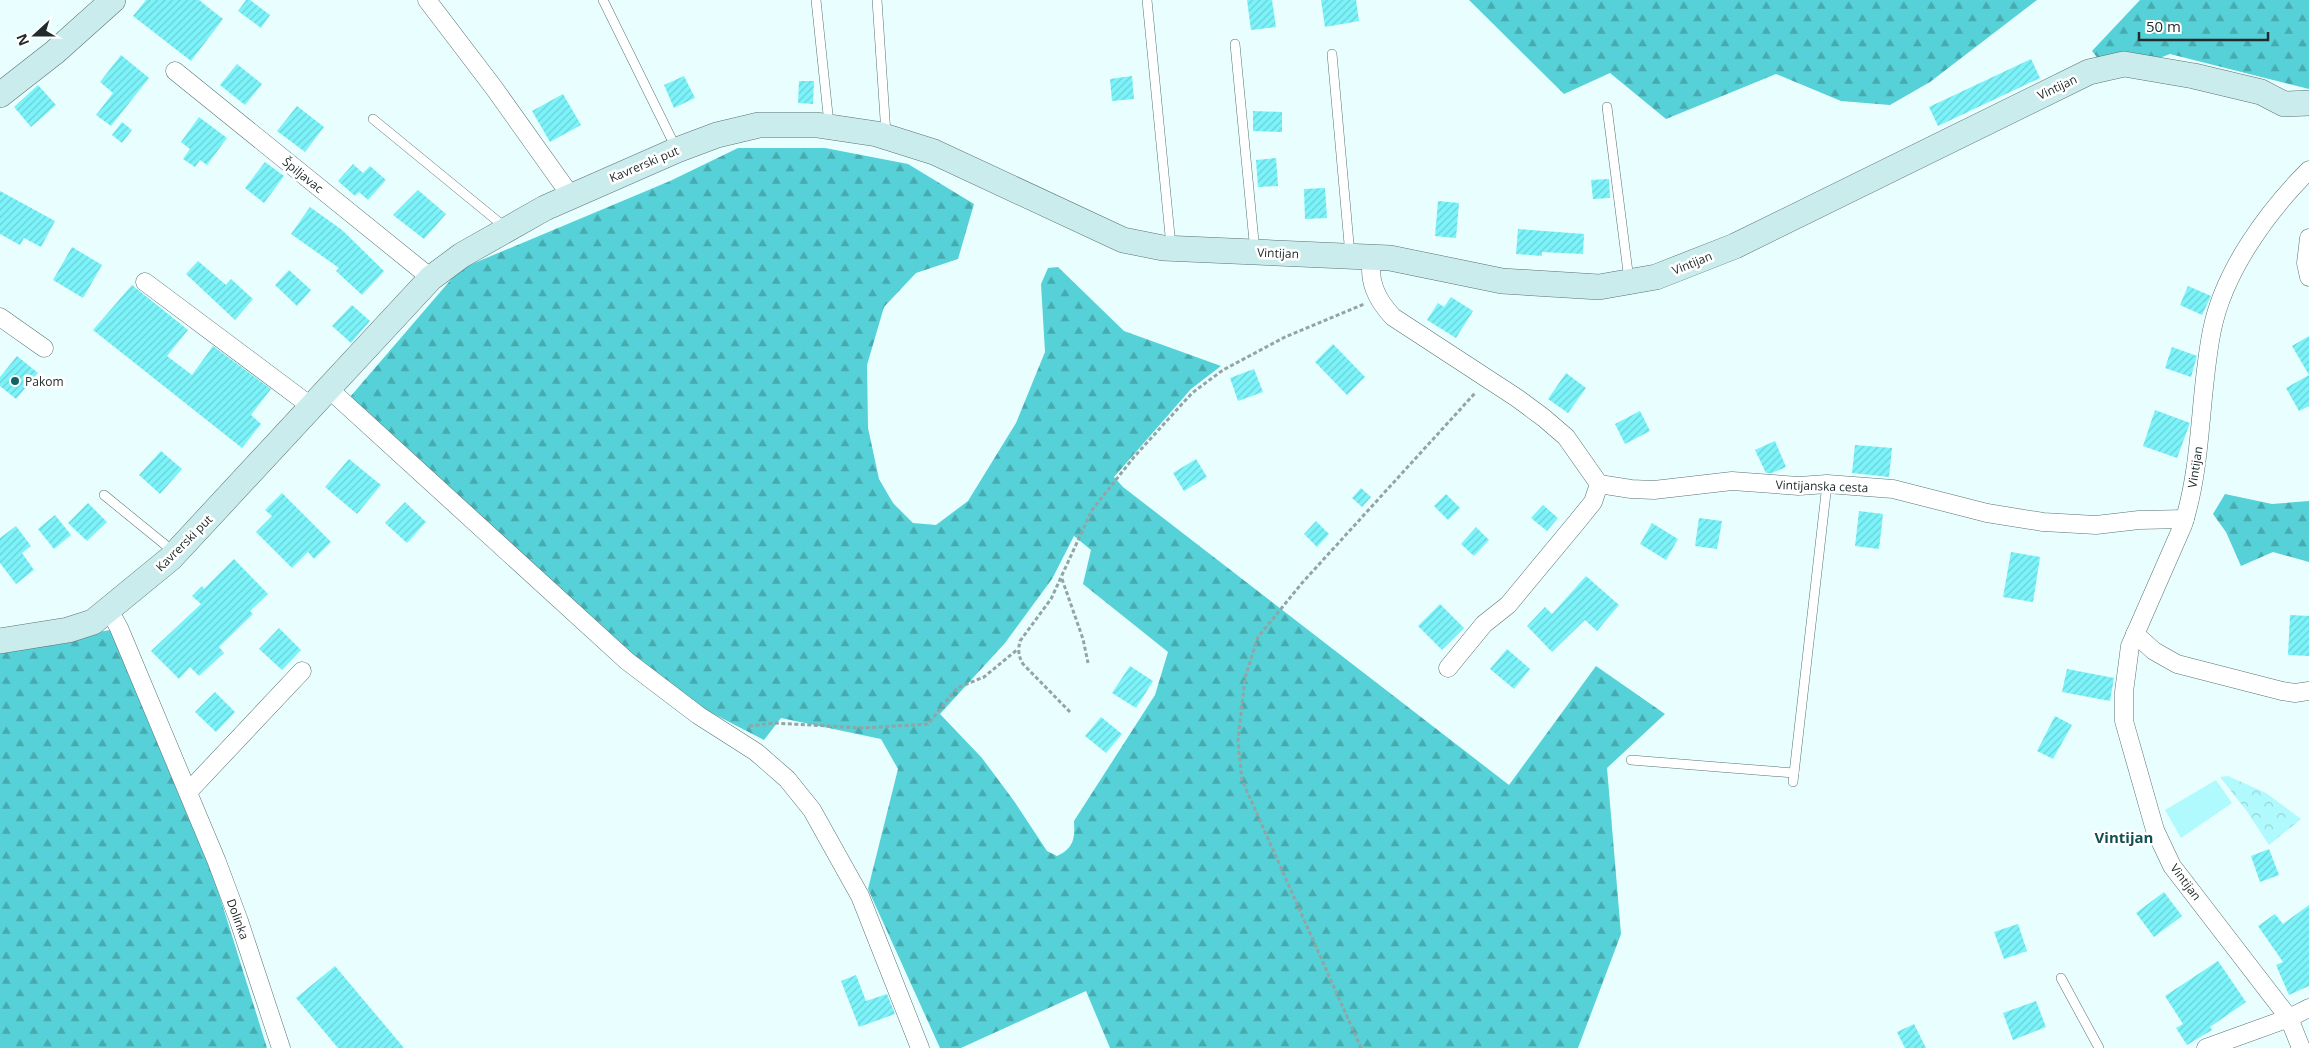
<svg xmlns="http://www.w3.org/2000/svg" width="2309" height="1048" font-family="'Open Sans',sans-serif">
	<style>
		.forest { fill: url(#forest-firs); fill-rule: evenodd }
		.park { fill: url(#park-crowns) }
		.garden { fill: #b0f9fc }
		.building { fill: url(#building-hatch) }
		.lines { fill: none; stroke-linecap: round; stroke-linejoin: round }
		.service-casing { stroke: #5a7273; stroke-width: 10 }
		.minor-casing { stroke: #5a7273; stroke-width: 19 }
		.secondary-casing { stroke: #5a7273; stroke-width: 26 }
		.path { stroke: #94a4a5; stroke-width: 3; stroke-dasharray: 4 2.5; stroke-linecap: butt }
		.service { stroke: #fff; stroke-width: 9 }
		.minor { stroke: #fff; stroke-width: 18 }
		.secondary { stroke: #cbeced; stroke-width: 25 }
		.poi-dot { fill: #126366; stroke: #fff; stroke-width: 2 }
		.labels { text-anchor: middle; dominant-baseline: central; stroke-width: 5; stroke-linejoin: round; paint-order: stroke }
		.street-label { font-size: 12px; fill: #222c2c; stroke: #fff }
		.poi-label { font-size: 12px; fill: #222c2c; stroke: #fff; text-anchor: start }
		.quarter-label { font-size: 15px; font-weight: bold; fill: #125052; stroke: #fff }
	</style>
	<defs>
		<pattern id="forest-firs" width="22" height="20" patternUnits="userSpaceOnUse" patternTransform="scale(1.25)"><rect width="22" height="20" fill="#55d1d7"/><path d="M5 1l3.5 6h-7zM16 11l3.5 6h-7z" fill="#46aaaf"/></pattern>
		<pattern id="park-crowns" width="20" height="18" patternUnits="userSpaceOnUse" patternTransform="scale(1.25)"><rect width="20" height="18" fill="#b0f9fc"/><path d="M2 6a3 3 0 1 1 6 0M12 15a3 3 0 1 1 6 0" fill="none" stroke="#97d6d8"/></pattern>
		<pattern id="building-hatch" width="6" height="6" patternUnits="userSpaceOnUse" patternTransform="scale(1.25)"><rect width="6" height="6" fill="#7bf3f9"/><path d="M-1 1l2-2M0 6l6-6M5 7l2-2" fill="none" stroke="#6ad0d6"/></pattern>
	</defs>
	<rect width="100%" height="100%" fill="#e9feff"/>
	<g class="forest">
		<path d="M 1469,0 L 2037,0 L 1930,82 L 1890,105 L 1841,101 L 1776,74 L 1666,119 L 1610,73 L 1564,94 Z"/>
		<path d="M 2140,0 L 2309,0 L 2309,89 L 2170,54 L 2112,76 L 2092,51 Z"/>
		<path d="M 738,148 L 825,148 L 908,164 L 974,204 L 958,259 L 916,273 L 884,307 L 867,365 L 868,428 L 879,479 L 893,503 L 913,523 L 936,525 L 968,501 L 1016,423 L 1045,352 L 1041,284 L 1048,268 L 1058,267 L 1124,331 L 1221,366 L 1191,389 L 1114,477 L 1123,487 L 1509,785 L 1596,666 L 1665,714 L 1607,768 L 1621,934 L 1578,1048 L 1110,1048 L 1086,991 L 961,1048 L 940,1048 L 868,889 L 898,769 L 881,739 L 781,718 L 764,740 L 681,697 L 511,549 L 350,397 L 460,269 L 670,181 ZM 1074,536 L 1091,550 L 1083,584 L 1168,652 L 1155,695 L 1074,821 C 1075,838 1074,848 1057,856 L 1047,851 L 1014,801 L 982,758 L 940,714 L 1005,643 L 1052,579 Z"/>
		<path d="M 2225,494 L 2272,504 L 2309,501 L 2309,562 L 2273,552 L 2241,566 L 2226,532 L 2213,514 Z"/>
		<path d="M 110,630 L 215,881 L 267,1048 L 0,1048 L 0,649 Z"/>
	</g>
	<path class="park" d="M 2228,776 L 2266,793 L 2301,819 L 2269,845 L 2246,810 L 2220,777 Z"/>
	<path class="garden" d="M 2216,780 L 2232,803 L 2181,838 L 2165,810 Z"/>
	<g class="building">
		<path d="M 146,0 L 199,0 L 223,19 L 191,61 L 133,16 Z"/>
		<path d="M 246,0 L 250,0 L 270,15 L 261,28 L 238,11 Z"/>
		<path d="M 1247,0 L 1272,0 L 1276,27 L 1251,30 Z"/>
		<path d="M 1321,0 L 1356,0 L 1359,21 L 1325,27 Z"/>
		<path d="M 121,55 L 149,78 L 111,126 L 96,115 L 113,93 L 100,82 Z"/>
		<path d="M 2031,59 L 2040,78 L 1938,126 L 1929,107 Z"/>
		<path d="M 237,64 L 262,84 L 245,105 L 220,85 Z"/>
		<path d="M 684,76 L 695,98 L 674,108 L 664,85 Z"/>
		<path d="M 1132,76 L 1134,99 L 1112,101 L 1110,79 Z"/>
		<path d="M 799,81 L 814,81 L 813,104 L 798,103 Z"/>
		<path d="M 38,85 L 56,105 L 31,127 L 14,107 Z"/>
		<path d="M 563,94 L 581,125 L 550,142 L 532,111 Z"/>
		<path d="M 297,106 L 324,127 L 305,152 L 277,131 Z"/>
		<path d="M 1253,111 L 1282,112 L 1282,132 L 1253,131 Z"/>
		<path d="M 199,117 L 227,138 L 207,165 L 200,160 L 195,167 L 183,159 L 190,149 L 181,142 Z"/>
		<path d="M 122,122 L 132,130 L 122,143 L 112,135 Z"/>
		<path d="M 1276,158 L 1278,186 L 1258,187 L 1256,160 Z"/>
		<path d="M 265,162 L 284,176 L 264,203 L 245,188 Z"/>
		<path d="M 353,164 L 363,173 L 370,166 L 386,180 L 368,200 L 359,192 L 355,196 L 338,181 Z"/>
		<path d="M 1609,179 L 1610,198 L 1593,199 L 1591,180 Z"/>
		<path d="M 1325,188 L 1327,218 L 1305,219 L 1304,189 Z"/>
		<path d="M 418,190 L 446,214 L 424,239 L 393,215 Z"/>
		<path d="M 0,191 L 55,221 L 41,247 L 24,238 L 20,245 L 0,234 Z"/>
		<path d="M 1438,201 L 1459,203 L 1456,238 L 1435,236 Z"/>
		<path d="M 310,207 L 342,230 L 384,271 L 362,295 L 336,271 L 339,268 L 291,234 Z"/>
		<path d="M 1518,229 L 1584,234 L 1583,254 L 1542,252 L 1542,256 L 1516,254 Z"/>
		<path d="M 72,247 L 102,265 L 83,298 L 53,280 Z"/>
		<path d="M 198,261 L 226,285 L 231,279 L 253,299 L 235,320 L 186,274 Z"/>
		<path d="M 289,270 L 311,290 L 297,306 L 275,285 Z"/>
		<path d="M 132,285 L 188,330 L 167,356 L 192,375 L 213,346 L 271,389 L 251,415 L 261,424 L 242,448 L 93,330 Z"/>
		<path d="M 2188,286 L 2211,296 L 2202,315 L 2180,305 Z"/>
		<path d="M 1451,297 L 1473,311 L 1456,338 L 1427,320 L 1438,303 L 1444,307 Z"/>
		<path d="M 352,305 L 370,321 L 351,343 L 332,326 Z"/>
		<path d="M 2309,336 L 2309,406 L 2299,411 L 2286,388 L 2309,375 L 2292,346 Z"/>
		<path d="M 1333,344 L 1365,377 L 1347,395 L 1315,362 Z"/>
		<path d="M 2172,347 L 2197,356 L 2191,377 L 2165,368 Z"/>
		<path d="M 17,356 L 38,373 L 16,399 L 0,386 L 0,377 Z"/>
		<path d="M 1254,369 L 1263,392 L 1238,401 L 1230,378 Z"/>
		<path d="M 1566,373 L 1586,388 L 1568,413 L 1548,399 Z"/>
		<path d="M 2155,410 L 2190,423 L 2177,458 L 2143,446 Z"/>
		<path d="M 1640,411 L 1650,431 L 1625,444 L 1615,424 Z"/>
		<path d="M 1775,441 L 1786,467 L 1772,473 L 1766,473 L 1755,450 Z"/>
		<path d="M 1855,445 L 1892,448 L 1889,477 L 1852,473 Z"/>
		<path d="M 161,451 L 182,469 L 160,494 L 139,475 Z"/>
		<path d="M 349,459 L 381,485 L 357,514 L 325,487 Z"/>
		<path d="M 1196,459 L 1207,477 L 1184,491 L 1173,473 Z"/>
		<path d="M 1361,488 L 1371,497 L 1362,507 L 1352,498 Z"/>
		<path d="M 282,493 L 331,542 L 314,559 L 308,552 L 292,568 L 256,532 L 272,516 L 265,510 Z"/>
		<path d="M 1446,494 L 1460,508 L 1448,520 L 1434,506 Z"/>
		<path d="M 405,502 L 426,522 L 407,543 L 385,523 Z"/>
		<path d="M 88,503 L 107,522 L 87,541 L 68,523 Z"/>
		<path d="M 1543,505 L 1558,518 L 1547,531 L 1531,518 Z"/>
		<path d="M 1859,511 L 1883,514 L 1879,549 L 1855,546 Z"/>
		<path d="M 55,515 L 71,535 L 54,549 L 38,529 Z"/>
		<path d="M 1699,518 L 1722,521 L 1717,549 L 1695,546 Z"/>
		<path d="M 1316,521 L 1329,534 L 1317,547 L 1304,534 Z"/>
		<path d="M 1652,523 L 1678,539 L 1666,560 L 1640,544 Z"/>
		<path d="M 16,526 L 31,546 L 22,553 L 34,570 L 16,584 L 0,563 L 0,538 Z"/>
		<path d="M 1476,527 L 1489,540 L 1474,556 L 1461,544 Z"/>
		<path d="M 2011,552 L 2040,557 L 2033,602 L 2003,597 Z"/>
		<path d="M 234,559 L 268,594 L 250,611 L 253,614 L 219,647 L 224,653 L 199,676 L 190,667 L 179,679 L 151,651 L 201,604 L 192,596 L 202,586 L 204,589 Z"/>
		<path d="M 1586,576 L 1619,605 L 1597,631 L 1585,620 L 1552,652 L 1527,626 L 1545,607 L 1552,614 Z"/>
		<path d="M 1440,604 L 1464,628 L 1442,650 L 1418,626 Z"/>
		<path d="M 2290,615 L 2309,616 L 2309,656 L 2288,655 Z"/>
		<path d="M 279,628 L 301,650 L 282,670 L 259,649 Z"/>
		<path d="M 1507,649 L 1530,669 L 1514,689 L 1490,669 Z"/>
		<path d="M 1130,666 L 1153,681 L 1136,708 L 1112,693 Z"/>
		<path d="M 2067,669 L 2114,678 L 2110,701 L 2062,692 Z"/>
		<path d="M 215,692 L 235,712 L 216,732 L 195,712 Z"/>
		<path d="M 2055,716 L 2072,725 L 2053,759 L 2037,751 Z"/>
		<path d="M 1101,717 L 1122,734 L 1106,753 L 1085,736 Z"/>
		<path d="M 2269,849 L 2279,875 L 2260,882 L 2251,856 Z"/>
		<path d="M 2164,892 L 2182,916 L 2154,937 L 2136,913 Z"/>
		<path d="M 2309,905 L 2309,986 L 2289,995 L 2276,965 L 2283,962 L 2258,926 L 2275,914 L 2283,924 Z"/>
		<path d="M 2018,924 L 2027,951 L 2004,959 L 1994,932 Z"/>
		<path d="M 2218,961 L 2246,1002 L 2210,1027 L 2212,1030 L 2187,1045 L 2176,1028 L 2183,1024 L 2165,996 Z"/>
		<path d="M 335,966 L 404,1048 L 338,1048 L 296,998 Z"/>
		<path d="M 856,975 L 866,1001 L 887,994 L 895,1014 L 859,1027 L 841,981 Z"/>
		<path d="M 2036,1001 L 2046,1027 L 2013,1040 L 2003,1013 Z"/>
		<path d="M 1914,1024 L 1926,1048 L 1905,1048 L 1897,1032 Z"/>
	</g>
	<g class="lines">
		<defs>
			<g id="service">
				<path d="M 603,0 L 676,148"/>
				<path d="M 816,0 L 829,124"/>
				<path d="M 877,0 L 886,134"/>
				<path d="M 1147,0 L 1171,246"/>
				<path d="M 1235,44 L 1255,252"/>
				<path d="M 1332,54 L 1350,255"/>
				<path d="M 1607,107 L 1629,280"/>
				<path d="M 373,119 L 506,228"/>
				<path d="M 104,495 L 174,552"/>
				<path d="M 1631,760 L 1794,773"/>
				<path d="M 1793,782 L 1827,484"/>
				<path d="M 2061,978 L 2099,1048"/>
			</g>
			<g id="minor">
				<path d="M 427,0 L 494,88 L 571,196"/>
				<path d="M 175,71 L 431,278"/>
				<path d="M 2309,238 L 2306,263 L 2309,277"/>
				<path d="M 1372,257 C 1368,281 1376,299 1393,317 L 1517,398 L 1544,418 L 1566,437 L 1599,484 L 1593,502 L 1576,523 L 1508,605 L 1484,624 L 1448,668"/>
				<path d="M 145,282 L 312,407"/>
				<path d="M 0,317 L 44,348"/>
				<path d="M 329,389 L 627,661 L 698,715 L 756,752 L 787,779 L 812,810 L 860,896 L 920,1048"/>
				<path d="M 1599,484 L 1631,489 L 1654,490 L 1732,481 L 1799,486 L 1827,484 L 1893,489 L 1987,513 L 2043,522 L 2096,525 L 2139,520 L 2185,519"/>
				<path d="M 109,610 L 119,628 L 217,862 L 239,921 L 281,1048"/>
				<path d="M 2135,634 L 2154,651 L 2177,664 L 2282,691 L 2295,693 L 2309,691"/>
				<path d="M 188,792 L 302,671"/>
				<path d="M 2206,1048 L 2289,1018 L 2309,1008"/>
				<path d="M 2301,1048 L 2289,1018 L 2172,866 L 2155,830 L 2124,721 L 2124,692 L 2130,646 L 2183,525 C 2203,462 2199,395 2212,330 C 2224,271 2267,212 2309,170"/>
			</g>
			<g id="secondary">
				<path d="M 0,95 L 55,52 L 113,0"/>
				<path d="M 0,641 L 68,630 L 93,622 L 171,558 L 431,278 L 462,255 L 545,208 L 677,150 L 717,135 L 759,125 L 817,125 L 877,134 L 934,152 L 1123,240 L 1163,248 L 1390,258 L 1502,281 L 1599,287 L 1656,277 L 1735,246 L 2089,72 L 2124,64 L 2194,76 L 2261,92 L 2284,104 L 2309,103"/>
			</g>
		</defs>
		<use href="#service" class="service-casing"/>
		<use href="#minor" class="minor-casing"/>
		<use href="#secondary" class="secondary-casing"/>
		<g class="path">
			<path d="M 1062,579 L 1083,639 L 1088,663"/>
			<path d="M 1070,712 L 1023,664 C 1018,655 1018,650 1020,641 L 1051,599 L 1092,510 L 1134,457 L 1192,393 L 1223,370 L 1285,337 L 1364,304"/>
			<path d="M 749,726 L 774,723 L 863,728 L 928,724 L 957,688 L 984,677 L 1018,649"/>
			<path d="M 1361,1048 L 1242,780 L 1238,740 L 1245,678 L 1258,637 L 1302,583 L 1476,392"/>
		</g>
		<use href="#service" class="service"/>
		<use href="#minor" class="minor"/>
		<use href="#secondary" class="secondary"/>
	</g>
	<circle class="poi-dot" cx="15" cy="381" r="5"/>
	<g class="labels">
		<g class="street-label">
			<text transform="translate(2057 87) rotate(-25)">Vintijan</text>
			<text transform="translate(644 164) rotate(-23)">Kavrerski put</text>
			<text transform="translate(303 175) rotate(39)">Špiljavac</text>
			<text transform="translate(1278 253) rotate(2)">Vintijan</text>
			<text transform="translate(1692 263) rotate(-22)">Vintijan</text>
			<text transform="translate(2195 467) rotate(-81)">Vintijan</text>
			<text transform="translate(1822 486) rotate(2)">Vintijanska cesta</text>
			<text transform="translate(184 543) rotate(-45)">Kavrerski put</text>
			<text transform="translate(2186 882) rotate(53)">Vintijan</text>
			<text transform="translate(238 919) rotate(70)">Dolinka</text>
		</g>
		<g class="poi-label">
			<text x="25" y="381">Pakom</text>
		</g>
		<g class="quarter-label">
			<text x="2124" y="837">Vintijan</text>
		</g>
	</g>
	<g transform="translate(35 35) rotate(249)" stroke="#ffffff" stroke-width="4" paint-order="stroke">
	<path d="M0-4L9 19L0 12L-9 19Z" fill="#222c2c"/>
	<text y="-8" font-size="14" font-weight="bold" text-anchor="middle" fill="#222c2c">N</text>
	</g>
	<path d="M2139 32v8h129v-8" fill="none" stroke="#222c2c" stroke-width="2.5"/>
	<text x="2146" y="32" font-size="15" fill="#222c2c" stroke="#ffffff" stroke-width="4" paint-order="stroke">50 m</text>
</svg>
